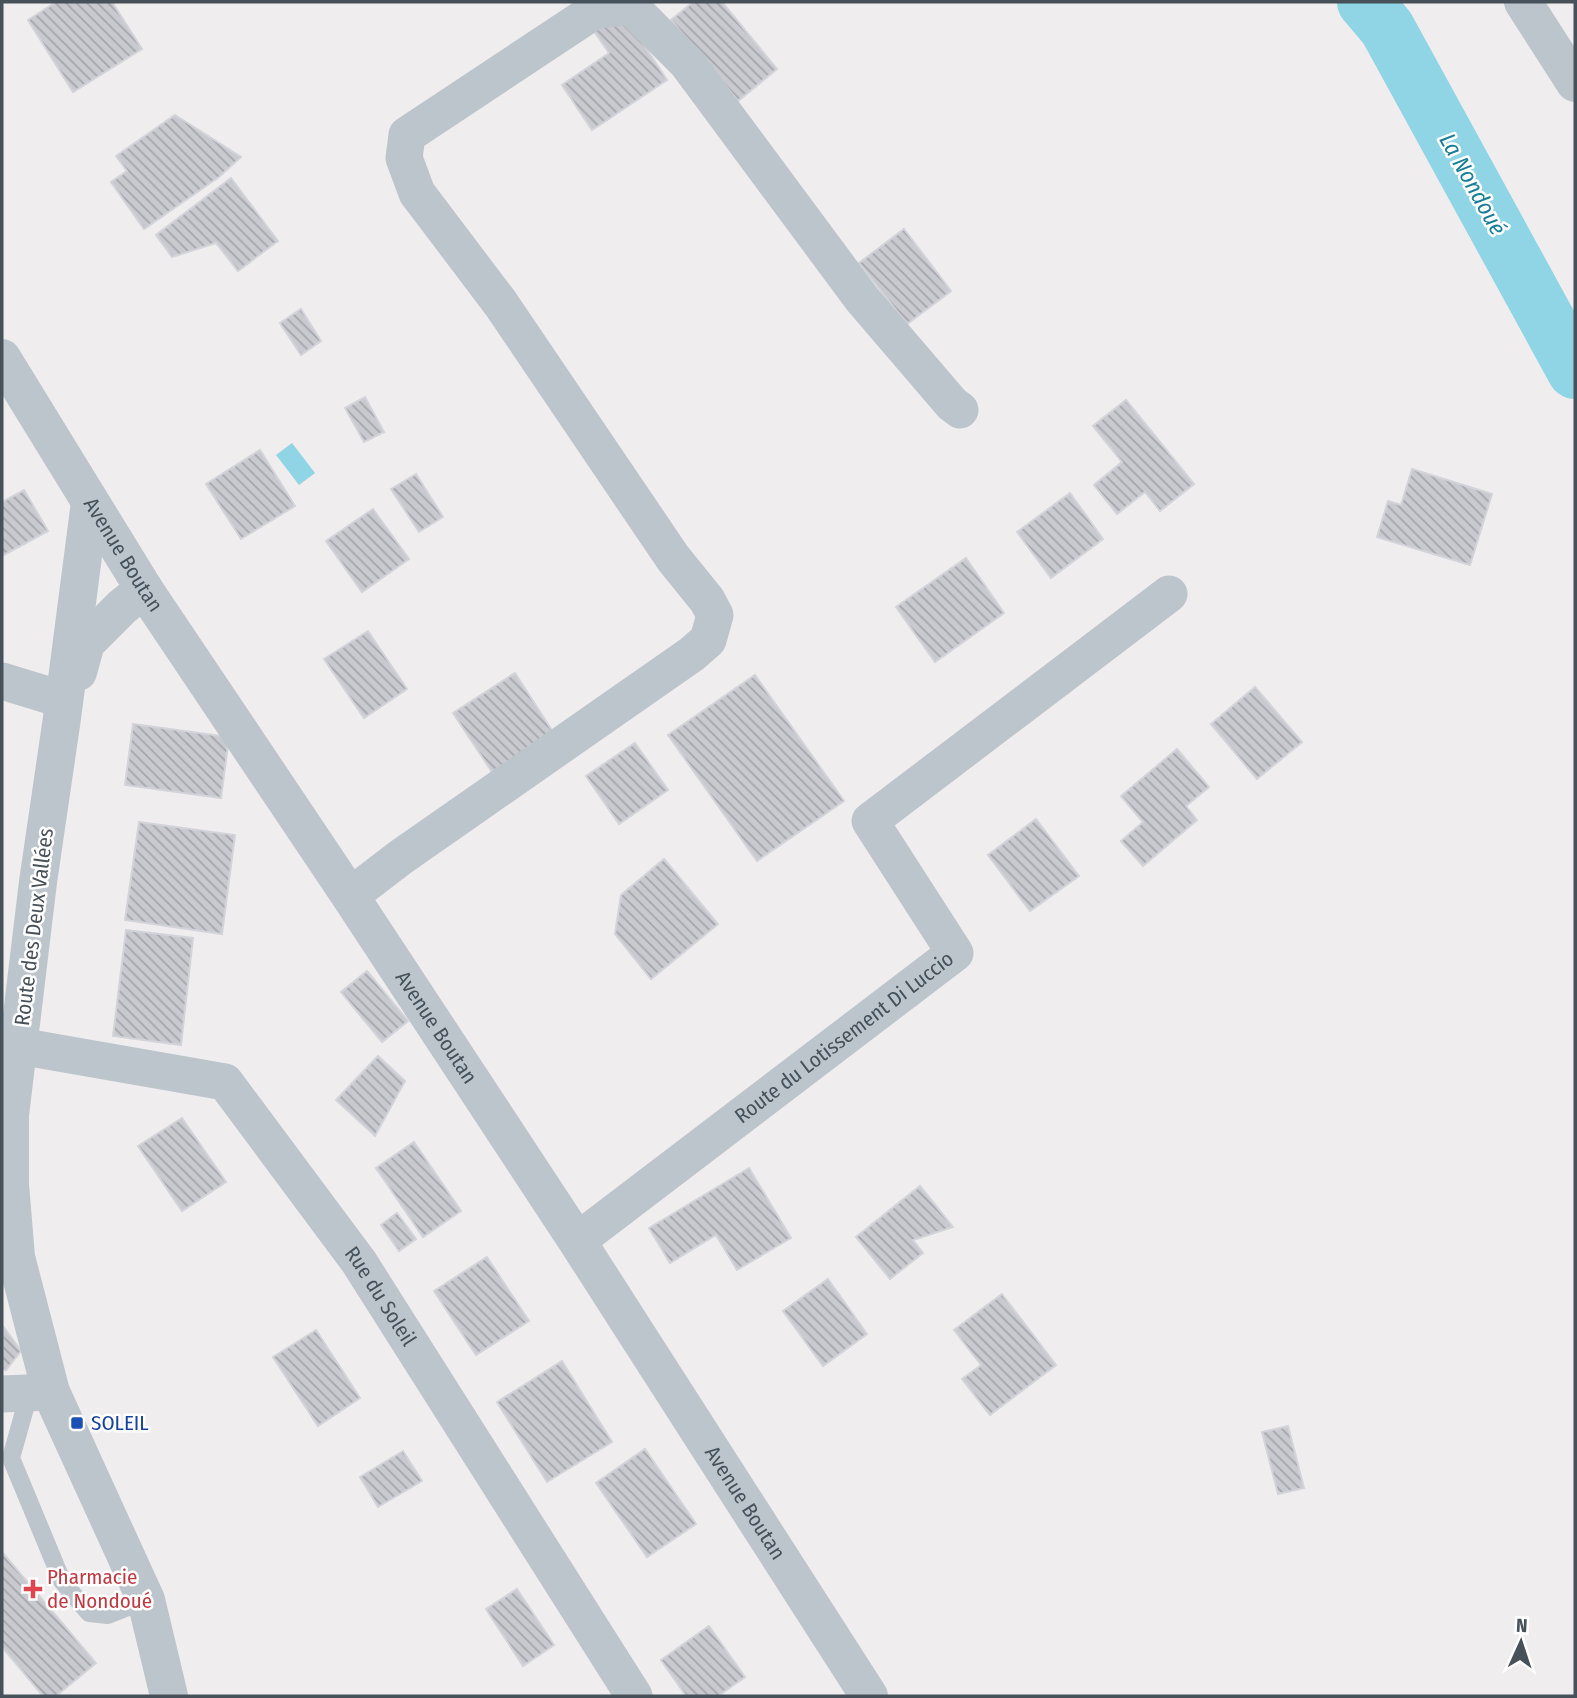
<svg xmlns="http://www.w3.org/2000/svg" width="1577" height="1698" font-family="'Fira Sans Condensed',sans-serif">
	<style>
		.water { fill: #8fd5e5 }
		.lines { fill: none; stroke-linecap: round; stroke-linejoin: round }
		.river { stroke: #8fd5e5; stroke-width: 56 }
		.building { fill: url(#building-back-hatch); stroke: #d2d4d9; stroke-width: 2 }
		.service { stroke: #bdc5cc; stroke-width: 18 }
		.minor { stroke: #bdc5cc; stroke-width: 37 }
		.tertiary { stroke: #bdc5cc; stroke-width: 38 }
		.transit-dot { fill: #1a4fb4; stroke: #fff; stroke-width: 2.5 }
		.health-dot { fill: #e0444e; stroke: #fff; stroke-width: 2.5 }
		.labels { text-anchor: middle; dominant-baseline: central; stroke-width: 5; stroke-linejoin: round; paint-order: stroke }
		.street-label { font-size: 21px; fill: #475159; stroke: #fff }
		.transit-label { font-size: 21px; fill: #164399; stroke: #fff; text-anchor: start }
		.health-label { font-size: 21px; fill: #be3a42; stroke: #fff; text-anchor: start }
		.water-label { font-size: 23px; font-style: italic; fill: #167e96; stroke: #fff }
	</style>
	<defs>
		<pattern id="building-back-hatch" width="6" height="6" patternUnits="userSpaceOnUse" patternTransform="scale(1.75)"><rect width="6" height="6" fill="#c8cad0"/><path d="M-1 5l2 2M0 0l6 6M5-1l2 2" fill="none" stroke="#a4a6ac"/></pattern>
	</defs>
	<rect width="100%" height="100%" fill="#f0edee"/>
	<path class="water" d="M 292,443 L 315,473 L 299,485 L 276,455 Z"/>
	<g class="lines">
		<path class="river" d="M 1365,2 L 1387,28 L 1575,371"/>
	</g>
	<g class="building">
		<path d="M 56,2 L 112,2 L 142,49 L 73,92 L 28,20 Z"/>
		<path d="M 693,2 L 722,2 L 777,69 L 738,101 L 671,20 Z"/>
		<path d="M 622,12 L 667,80 L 592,130 L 562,85 L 609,53 L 594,31 Z"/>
		<path d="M 175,115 L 241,157 L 219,177 L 144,229 L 111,182 L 127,171 L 116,156 Z"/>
		<path d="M 231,178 L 278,241 L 238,271 L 216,243 L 172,257 L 156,235 Z"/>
		<path d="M 904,229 L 951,291 L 907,324 L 859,263 Z"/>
		<path d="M 301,309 L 321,341 L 301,355 L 280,323 Z"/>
		<path d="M 365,397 L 384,432 L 364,442 L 345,408 Z"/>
		<path d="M 1126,400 L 1194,484 L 1160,511 L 1145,492 L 1117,514 L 1094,485 L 1122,462 L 1093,426 Z"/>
		<path d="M 260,450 L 295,506 L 241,539 L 206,484 Z"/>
		<path d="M 1412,469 L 1492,494 L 1470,565 L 1377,537 L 1388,501 L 1401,505 Z"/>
		<path d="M 416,474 L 443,517 L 419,532 L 391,489 Z"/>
		<path d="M 24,490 L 48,531 L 2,556 L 2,502 Z"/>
		<path d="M 1070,493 L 1103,539 L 1051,578 L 1017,532 Z"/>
		<path d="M 373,509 L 409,559 L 362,592 L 326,541 Z"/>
		<path d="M 966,558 L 1004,613 L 935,662 L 896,607 Z"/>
		<path d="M 368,631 L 407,689 L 364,718 L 324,659 Z"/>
		<path d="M 515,673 L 553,732 L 492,772 L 453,713 Z"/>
		<path d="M 755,675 L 844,801 L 757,861 L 668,735 Z"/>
		<path d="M 1255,687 L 1302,742 L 1257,779 L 1211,724 Z"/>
		<path d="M 133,724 L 229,737 L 221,798 L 125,785 Z"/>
		<path d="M 635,743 L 668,790 L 619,824 L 586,776 Z"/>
		<path d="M 1177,749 L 1209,787 L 1186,806 L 1197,820 L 1143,866 L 1121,841 L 1143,822 L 1121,796 Z"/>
		<path d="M 1036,819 L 1079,876 L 1030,911 L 988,855 Z"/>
		<path d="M 139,822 L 235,835 L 222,934 L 125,920 Z"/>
		<path d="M 664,859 L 718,924 L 651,979 L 615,934 L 621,895 Z"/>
		<path d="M 126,930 L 193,938 L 181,1045 L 113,1036 Z"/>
		<path d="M 367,971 L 408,1021 L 382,1042 L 341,992 Z"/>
		<path d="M 378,1056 L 405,1081 L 375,1136 L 336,1100 Z"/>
		<path d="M 182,1118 L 226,1182 L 182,1211 L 138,1146 Z"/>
		<path d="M 414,1142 L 461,1211 L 423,1237 L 376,1168 Z"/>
		<path d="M 749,1168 L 791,1238 L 737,1270 L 716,1235 L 670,1263 L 649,1228 Z"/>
		<path d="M 920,1186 L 953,1227 L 913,1240 L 923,1253 L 890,1279 L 856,1237 Z"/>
		<path d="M 397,1213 L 416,1239 L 399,1251 L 381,1225 Z"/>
		<path d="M 487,1257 L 529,1321 L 476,1355 L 434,1291 Z"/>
		<path d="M 828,1279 L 867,1334 L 823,1366 L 783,1311 Z"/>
		<path d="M 1002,1294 L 1056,1365 L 990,1415 L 962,1379 L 981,1365 L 954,1330 Z"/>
		<path d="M 3,1326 L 21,1351 L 6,1370 L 2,1369 Z"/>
		<path d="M 316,1330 L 360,1398 L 318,1426 L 273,1357 Z"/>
		<path d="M 562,1361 L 612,1442 L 547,1482 L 497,1402 Z"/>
		<path d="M 1288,1426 L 1304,1488 L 1278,1494 L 1262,1432 Z"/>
		<path d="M 645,1449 L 696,1524 L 647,1557 L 596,1483 Z"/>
		<path d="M 403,1451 L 422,1481 L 378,1507 L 360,1477 Z"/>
		<path d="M 2,1552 L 96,1663 L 56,1696 L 43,1696 L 2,1647 Z"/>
		<path d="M 517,1589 L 554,1645 L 523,1666 L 486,1609 Z"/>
		<path d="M 709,1626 L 745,1677 L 718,1696 L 686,1696 L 661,1660 Z"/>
	</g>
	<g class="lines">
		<path class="service" d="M 29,1394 L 11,1458 L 62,1581 L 89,1613 L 108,1615 L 146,1600"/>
		<g class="minor">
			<path d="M 2,681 L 64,700"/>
			<path d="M 350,896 L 401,857 L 692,654 L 708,640 L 715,615 L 707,600 L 673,558 L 501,304 L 417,193 L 404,158 L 407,135 L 594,11 L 630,6 L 687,63 L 862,299 L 952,404 L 960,410"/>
			<path id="s1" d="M 19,1046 L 225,1082 L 359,1262 L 634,1696"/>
			<path id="s2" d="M 577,1241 L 955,953 L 870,821 L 1169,594"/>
			<path d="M 2,1394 L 51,1392"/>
		</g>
		<g class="tertiary">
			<path d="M 1523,2 L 1575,83"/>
			<path id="s3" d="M 2,358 L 144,589 L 350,896 L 577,1241 L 869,1696"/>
			<path d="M 90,502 L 62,718 L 38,882 L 10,1115 L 10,1184 L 16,1257 L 51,1392 L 146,1600 L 169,1696"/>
			<path d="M 78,672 L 86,643 L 122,607 L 144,589"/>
		</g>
	</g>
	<rect class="transit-dot" x="70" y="1416" width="14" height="14" rx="3.5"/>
	<path class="health-dot" d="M29.5 1578.5h7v7h7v7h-7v7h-7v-7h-7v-7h7z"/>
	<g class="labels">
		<g class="street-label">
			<text stroke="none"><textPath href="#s3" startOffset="231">Avenue Boutan</textPath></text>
			<text transform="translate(34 927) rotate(-83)">Route des Deux Vallées</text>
			<text stroke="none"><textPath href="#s3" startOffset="798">Avenue Boutan</textPath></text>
			<text stroke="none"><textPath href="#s2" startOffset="336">Route du Lotissement Di Luccio</textPath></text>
			<text stroke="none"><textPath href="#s1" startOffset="474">Rue du Soleil</textPath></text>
			<text stroke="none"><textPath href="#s3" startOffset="1365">Avenue Boutan</textPath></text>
		</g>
		<g class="transit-label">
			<text x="91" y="1423">SOLEIL</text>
		</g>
		<g class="health-label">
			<text x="47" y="1577">Pharmacie<tspan x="47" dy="24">de Nondoué</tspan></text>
		</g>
		<g class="water-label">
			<text transform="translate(1473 184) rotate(61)">La Nondoué</text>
		</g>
	</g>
	<rect width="1577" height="1698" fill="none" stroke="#475159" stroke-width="7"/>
	<g transform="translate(1521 1642) rotate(3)" stroke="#ffffff" stroke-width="5" paint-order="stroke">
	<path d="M0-5L12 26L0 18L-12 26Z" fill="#475159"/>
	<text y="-10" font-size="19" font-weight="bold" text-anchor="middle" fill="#475159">N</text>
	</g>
</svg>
